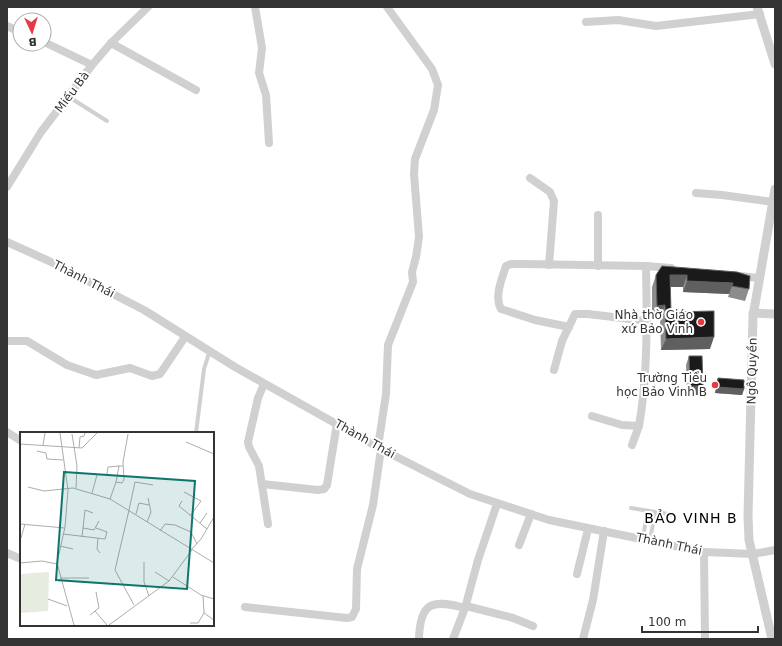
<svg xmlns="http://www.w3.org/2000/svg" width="782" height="646" font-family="'DejaVu Sans',sans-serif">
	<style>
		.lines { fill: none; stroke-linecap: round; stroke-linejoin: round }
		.service { stroke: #d0d0d0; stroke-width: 4 }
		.minor { stroke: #d0d0d0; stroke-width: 8 }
		.tertiary { stroke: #d0d0d0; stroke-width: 9 }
		.wall { fill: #8c8c8c }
		.shaded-wall { fill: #5f5f5f }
		.building { fill: #1a1a1a; stroke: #5f5f5f }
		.poi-dot { fill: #e63946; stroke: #fff; stroke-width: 1.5 }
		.labels { text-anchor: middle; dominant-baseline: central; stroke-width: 4; stroke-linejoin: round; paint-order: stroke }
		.street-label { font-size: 12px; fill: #333; stroke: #fff }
		.poi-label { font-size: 12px; fill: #333; stroke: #fff; text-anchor: end }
		.quarter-label { font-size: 14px; letter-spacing: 1px; fill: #000; stroke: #fff }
		.inset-road { fill: none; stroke: #adadad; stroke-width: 1 }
		.view { fill: #0f766e; fill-opacity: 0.15; stroke: #0f766e; stroke-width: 2 }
		.inset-edge { fill: none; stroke: #333; stroke-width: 2 }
	</style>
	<rect width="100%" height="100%" fill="#fff"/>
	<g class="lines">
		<g class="service">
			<path d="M 69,97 L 107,121"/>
			<path d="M 196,433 L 204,369 L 209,353"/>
			<path d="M 631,508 L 674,515"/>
			<path d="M 643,539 L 647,511"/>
			<path d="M 650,540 L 655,513"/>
		</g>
		<g class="minor">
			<path d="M 255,7 L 262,48 L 259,73 L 266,95 L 269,143"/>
			<path d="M 586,22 L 618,20 L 656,26 L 760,14"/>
			<path d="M 7,26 L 20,32"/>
			<path d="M 44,42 L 92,65"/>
			<path d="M 111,43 L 196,90"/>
			<path d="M 530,178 L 550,192 L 554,201 L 549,265"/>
			<path d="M 7,187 L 41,132 L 92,65 L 111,43 L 148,7"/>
			<path d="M 696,193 L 722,195 L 773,202"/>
			<path d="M 7,242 L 49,261 L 144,310 L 235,367 L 381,449 L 470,494 L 549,520 L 704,552 L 753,554 L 775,550"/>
			<path d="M 598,266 L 598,215"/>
			<path d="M 740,276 L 759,278"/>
			<path d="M 569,327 L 535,320 L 501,309 C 494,297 502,278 506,266 L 511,264 L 523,264 L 646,266 L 671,268"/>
			<path d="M 7,341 L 27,341 L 67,365 L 96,375 L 130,368 L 152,376 L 160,374 L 185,337"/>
			<path d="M 554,370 L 562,341 L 575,314 L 588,314 L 647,321"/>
			<path d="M 264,384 L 258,398 L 248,442 L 249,447 L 259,466 L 268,524"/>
			<path d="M 592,416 L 622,425 L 639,426 C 648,375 647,318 646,266"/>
			<path d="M 7,432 L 21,441"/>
			<path d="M 632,445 L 639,426"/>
			<path d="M 378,447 L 386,394 L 388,345 L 413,282 L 412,272 L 416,257 L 419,237 L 414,174 L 415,159 L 434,110 L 438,85 L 432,69 L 387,7"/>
			<path d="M 262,484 L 318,490 L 324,489 L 327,485 L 337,423"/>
			<path d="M 519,545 L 531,514"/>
			<path d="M 704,552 L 705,639"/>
			<path d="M 7,553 L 21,559"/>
			<path d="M 577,574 L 588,529"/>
			<path d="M 466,606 L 513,618 L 533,626"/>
			<path d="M 245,607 L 347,618 L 352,617 L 356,609 L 357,569 L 373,505 L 381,449"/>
			<path d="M 419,639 C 420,602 432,599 465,608 L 478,560 L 497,504"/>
			<path d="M 453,639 L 465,608"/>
			<path d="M 583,639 L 593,600 L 604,531"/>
		</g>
		<g class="tertiary">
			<path d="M 757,7 L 775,64"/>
			<path d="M 753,313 L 775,314"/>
			<path d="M 772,639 L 749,540 L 748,516 L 753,316 L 775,189"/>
		</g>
	</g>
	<g class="wall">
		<path d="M 662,266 L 749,289 L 745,301 L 728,297 L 729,294 L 683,292 L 683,287 L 670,287 L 671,312 L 710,349 L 661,350 L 660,317 L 652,318 L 652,287 L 656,275 Z"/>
		<path d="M 689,356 L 703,386 L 699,395 L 687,395 L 686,365 Z"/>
		<path d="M 718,378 L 744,389 L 742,395 L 715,393 L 716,384 Z"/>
	</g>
	<g class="shaded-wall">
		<path d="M 670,275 L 687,275 L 683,287 L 666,287 Z"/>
		<path d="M 687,281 L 733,283 L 729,294 L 683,292 Z"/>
		<path d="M 665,305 L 660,317 L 652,318 L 657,306 Z"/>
		<path d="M 714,337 L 710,349 L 661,350 L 666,339 Z"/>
		<path d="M 690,386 L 703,386 L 699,395 L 687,395 Z"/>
		<path d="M 717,387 L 744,389 L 742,395 L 715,393 Z"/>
	</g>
	<g class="building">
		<path d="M 662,266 L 737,272 L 750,276 L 749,289 L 732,286 L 733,283 L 687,281 L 687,275 L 670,275 L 671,312 L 714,311 L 714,337 L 666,339 L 665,305 L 657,306 L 656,275 Z"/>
		<path d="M 689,356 L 702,356 L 703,386 L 690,386 Z"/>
		<path d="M 718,378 L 744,380 L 744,389 L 717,387 Z"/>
	</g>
	<g class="poi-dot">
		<circle cx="701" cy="322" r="4"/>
		<circle cx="715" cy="385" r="4"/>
	</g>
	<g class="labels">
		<g class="street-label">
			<text transform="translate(72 92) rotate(-53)">Miếu Bà</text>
			<text transform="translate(84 279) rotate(27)">Thành Thái</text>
			<text transform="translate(752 371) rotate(-89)">Ngô Quyền</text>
			<text transform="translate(365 439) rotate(29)">Thành Thái</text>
			<text transform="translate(669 544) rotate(12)">Thành Thái</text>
		</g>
		<g class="poi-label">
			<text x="693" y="315">Nhà thờ Giáo<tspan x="693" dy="14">xứ Bảo Vinh</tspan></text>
			<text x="707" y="378">Trường Tiểu<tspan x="707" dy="14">học Bảo Vinh B</tspan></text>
		</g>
		<g class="quarter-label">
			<text x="691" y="518">BẢO VINH B</text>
		</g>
	</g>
	<g transform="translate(20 432)">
		<rect width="194" height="194" fill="#fff"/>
		<path d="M 29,140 L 28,179 L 0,181 L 0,142 Z" fill="#e6ecdf"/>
		<path class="inset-road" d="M 40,1 L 48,58 L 45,95 L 37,131 L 54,193M 52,2 L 57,34 L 56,56M 166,10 L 194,22M 0,12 L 62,16 L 77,1M 23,13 L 25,1M 59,16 L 60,5 L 64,4 L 65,1M 17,19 L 26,21 L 27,27 L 43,28M 87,42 L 88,35 L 99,34M 96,50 L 99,34 L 103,34M 8,55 L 24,59 L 53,56 L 90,67 L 194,131M 164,60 L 181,69 L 170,84M 72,61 L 77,43M 90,67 L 96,50 L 102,51 L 104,48 L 103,30 L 108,2M 162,69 L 159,74 L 187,97M 109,78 L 95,138 L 114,173M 109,78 L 115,50 L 133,53M 116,82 L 119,71 L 129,73M 127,90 L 131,80 L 128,66M 180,91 L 187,81M 0,92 L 45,96M 63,96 L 74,98 L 79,89M 140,99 L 145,92 L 155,93 L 171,100 L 177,112M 43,102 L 85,107 L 87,100 L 76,96M 62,105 L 65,78 L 73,81M 1,106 L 5,92M 78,106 L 77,117 L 80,121M 40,114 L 53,117M 171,118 L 181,107 L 194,85M 124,130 L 124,150 L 129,164M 0,131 L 22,129 L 37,132M 135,140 L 149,149M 153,145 L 181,163 L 194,167M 40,146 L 69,146M 28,167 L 47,174M 75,179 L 87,193M 184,181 L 194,188M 70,183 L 79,176 L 76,160M 170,191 L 178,191 L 184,181 L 183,164M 89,193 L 149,149 L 172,118"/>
		<path class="view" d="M 44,40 L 175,49 L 167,157 L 36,148 Z"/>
		<rect width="194" height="194" class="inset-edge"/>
	</g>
	<rect width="782" height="646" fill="none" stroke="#333333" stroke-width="16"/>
	<g transform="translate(32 32) rotate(176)"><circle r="19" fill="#ffffff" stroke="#adadad"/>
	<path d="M0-3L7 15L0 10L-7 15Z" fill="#e63946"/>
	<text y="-6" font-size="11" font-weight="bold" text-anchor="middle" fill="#333333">B</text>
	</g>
	<path d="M642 626v6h116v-6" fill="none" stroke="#333333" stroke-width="2"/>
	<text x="648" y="626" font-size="12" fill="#333333" stroke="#ffffff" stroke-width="3" paint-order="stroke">100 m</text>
</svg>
